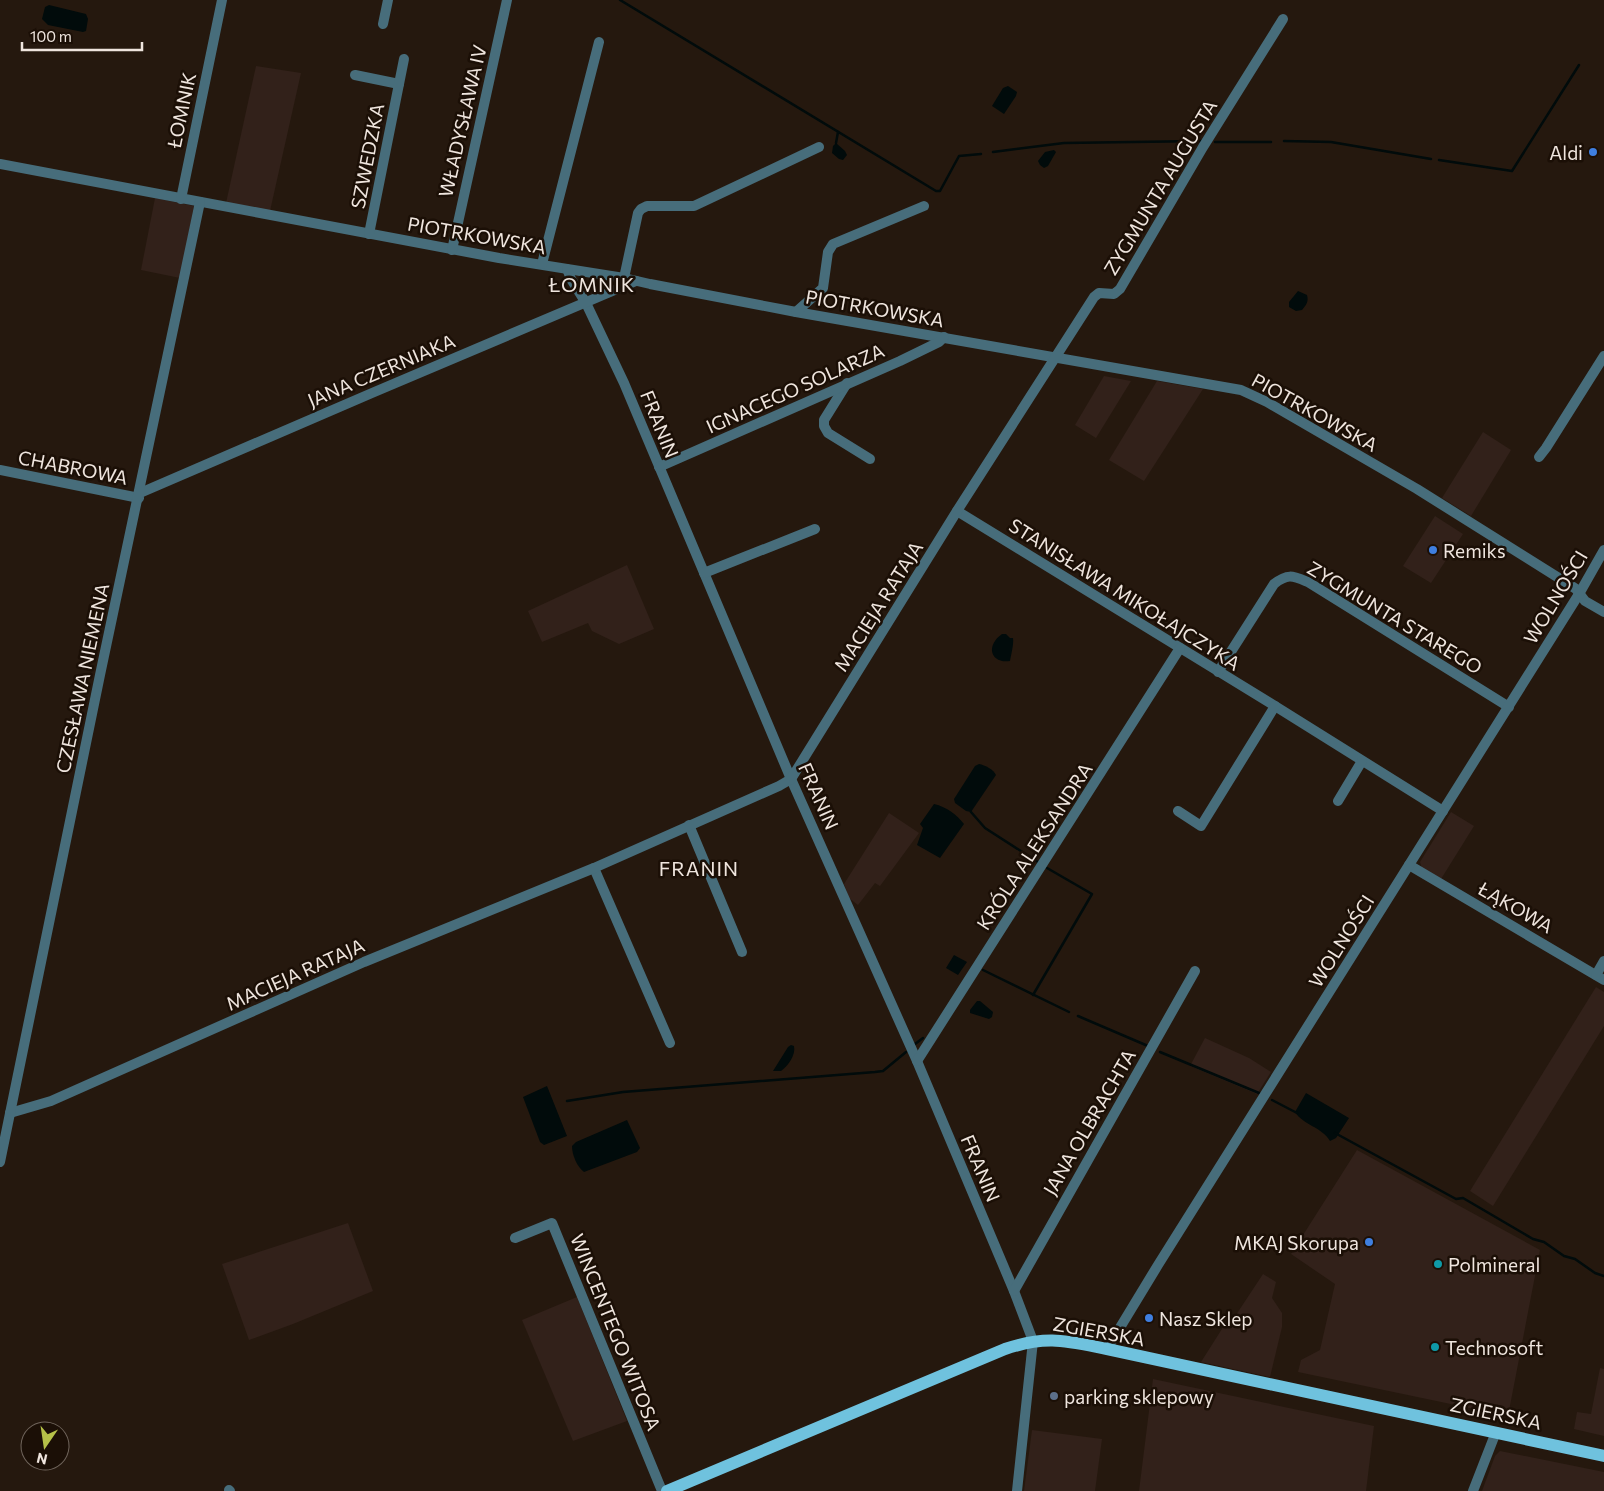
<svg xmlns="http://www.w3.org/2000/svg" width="1604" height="1491" font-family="Commissioner,sans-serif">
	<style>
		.industrial { fill: #32211a }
		.water { fill: #010b0b }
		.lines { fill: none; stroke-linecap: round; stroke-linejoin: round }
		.stream { stroke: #010b0b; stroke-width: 2.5 }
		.minor { stroke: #476d7b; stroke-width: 10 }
		.major { stroke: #6fc2de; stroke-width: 12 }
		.shop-dot { fill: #3f7fe0; stroke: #1b0f06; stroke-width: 2 }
		.culture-dot { fill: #0f9aa8; stroke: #1b0f06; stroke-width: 2 }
		.service-dot { fill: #5c6f8a; stroke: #1b0f06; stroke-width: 2 }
		.labels { text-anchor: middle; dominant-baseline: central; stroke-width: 5; stroke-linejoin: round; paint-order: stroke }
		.street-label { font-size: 19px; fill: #efe5de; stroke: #1b0f06 }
		.poi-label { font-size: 19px; fill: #efe5de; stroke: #1b0f06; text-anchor: start }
		.neighbourhood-label { font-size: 20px; letter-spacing: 1px; fill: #efe5de; stroke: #1b0f06 }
	</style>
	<rect width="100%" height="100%" fill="#25180e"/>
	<g class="industrial">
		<path d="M 256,66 L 301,73 L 270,211 L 226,203 Z"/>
		<path d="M 155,198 L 194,206 L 180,278 L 141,270 Z"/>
		<path d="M 1104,376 L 1131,381 L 1096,438 L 1075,425 Z"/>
		<path d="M 1157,381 L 1203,389 L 1144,481 L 1109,460 Z"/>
		<path d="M 1483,432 L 1511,450 L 1471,516 L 1442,498 Z"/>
		<path d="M 1435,516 L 1463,534 L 1431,583 L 1403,566 Z"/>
		<path d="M 627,565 L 654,629 L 619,644 L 592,631 L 588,623 L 542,642 L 528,611 Z"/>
		<path d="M 1451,812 L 1474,826 L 1441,879 L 1422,868 L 1420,862 Z"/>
		<path d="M 889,813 L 919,833 L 880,886 L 875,883 L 858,905 L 849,898 L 844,884 Z"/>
		<path d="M 1596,987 L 1604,992 L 1604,1026 L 1493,1206 L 1470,1191 Z"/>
		<path d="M 1205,1038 L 1249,1058 L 1271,1072 L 1257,1094 L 1190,1066 Z"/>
		<path d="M 1357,1150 L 1540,1250 L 1508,1416 L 1298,1372 L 1301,1360 L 1320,1350 L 1335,1284 L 1291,1254 Z"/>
		<path d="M 348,1223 L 373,1291 L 293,1324 L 249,1340 L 222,1264 Z"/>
		<path d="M 1263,1274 L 1276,1282 L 1272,1298 L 1282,1313 L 1282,1327 L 1270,1377 L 1201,1362 L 1227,1321 L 1230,1324 Z"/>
		<path d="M 577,1297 L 627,1421 L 573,1441 L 522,1320 Z"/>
		<path d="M 1600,1368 L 1604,1369 L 1604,1436 L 1574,1429 L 1577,1412 L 1591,1414 Z"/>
		<path d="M 1153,1379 L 1374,1426 L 1366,1491 L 1139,1491 Z"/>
		<path d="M 1032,1430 L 1102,1439 L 1095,1491 L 1024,1491 Z"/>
		<path d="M 1500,1451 L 1604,1472 L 1604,1491 L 1482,1491 L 1495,1456 Z"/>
	</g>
	<g class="water">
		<path d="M 49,5 L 86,14 L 88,19 L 86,31 L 83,32 L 48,25 L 42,19 L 45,7 Z"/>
		<path d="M 1008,86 L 1017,92 L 1016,96 L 1004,114 L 992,106 L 1003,88 Z"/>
		<path d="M 836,143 L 845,151 L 847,155 L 843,160 L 839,159 L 832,153 L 833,146 Z"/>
		<path d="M 1054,150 L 1056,152 L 1048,166 L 1044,168 L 1040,165 L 1038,161 L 1045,152 Z"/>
		<path d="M 1298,291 L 1307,295 C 1309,302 1306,305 1302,310 L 1296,311 L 1289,307 L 1289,302 Z"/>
		<path d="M 1002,634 L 1006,634 L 1010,638 L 1013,638 C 1014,644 1011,655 1010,661 C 991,664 985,646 1002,634 Z"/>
		<path d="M 979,764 C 985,765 994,770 996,775 L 971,812 L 966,811 L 955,803 L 954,799 L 975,766 Z"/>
		<path d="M 934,804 C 947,807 957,815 964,824 L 940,858 L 917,845 L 923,828 L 920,824 Z"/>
		<path d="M 954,955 L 967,962 L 958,975 L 946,968 Z"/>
		<path d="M 977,1001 L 980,1001 L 993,1012 L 992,1017 L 989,1019 L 970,1013 L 970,1010 Z"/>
		<path d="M 791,1045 L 794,1046 C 796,1055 788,1066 781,1071 L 773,1071 L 788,1047 Z"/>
		<path d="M 547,1086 L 567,1136 L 544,1145 L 540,1142 L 523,1097 Z"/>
		<path d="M 1306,1093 L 1349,1118 L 1336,1138 L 1330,1141 C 1322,1127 1303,1125 1295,1112 Z"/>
		<path d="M 627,1120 L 640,1148 L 637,1152 L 584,1172 C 577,1167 572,1155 572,1146 L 576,1142 Z"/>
	</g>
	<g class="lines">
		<g class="stream">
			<path d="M 620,0 L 936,191 L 940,191 L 959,156 L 981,154"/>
			<path d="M 1284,141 L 1331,142 L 1431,159"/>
			<path d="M 1215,142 L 1271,142"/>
			<path d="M 836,143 L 838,132"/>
			<path d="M 993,152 L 1064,143 L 1202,141"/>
			<path d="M 1439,160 L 1512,171 L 1579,65"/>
			<path d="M 971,812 L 985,828 L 1038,862"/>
			<path d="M 983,970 L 1069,1012"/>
			<path d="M 1033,995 L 1092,894 L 1047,868"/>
			<path d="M 1078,1016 L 1148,1046"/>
			<path d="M 915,1044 L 923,1038"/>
			<path d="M 1160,1052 L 1259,1093"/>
			<path d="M 1272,1100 L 1297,1113"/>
			<path d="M 567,1101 L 623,1092 L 875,1072 L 883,1071 L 906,1052"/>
			<path d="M 1335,1133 L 1456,1199 L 1463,1198 L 1533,1239 L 1544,1242 L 1564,1256 L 1575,1259 L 1595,1273 L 1604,1276"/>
		</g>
		<g class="minor">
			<path d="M 383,24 L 388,0"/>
			<path d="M 355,75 L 399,84"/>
			<path d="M 0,164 L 499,258 L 624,278 L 650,284 L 796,312 L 1241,390 L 1267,402 L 1417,489 L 1570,585 L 1576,589 L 1585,601 L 1604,612"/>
			<path d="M 181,199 L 222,0"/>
			<path d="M 369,234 L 404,59"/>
			<path d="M 452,250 L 507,0"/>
			<path d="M 542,264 L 599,42"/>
			<path d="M 567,269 L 571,279 L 586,303 L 624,383 L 791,779 L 917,1061 L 1014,1291 L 1033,1341 L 1017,1491"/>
			<path d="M 624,278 L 638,213 L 641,209 L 647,206 L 694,206 L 819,147"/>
			<path d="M 796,312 L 823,288 L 828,252 L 833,244 L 924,206"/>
			<path d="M 847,383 L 824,420 L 824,426 L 828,433 L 870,459"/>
			<path d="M 1539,457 L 1546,448 L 1604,356"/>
			<path d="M 659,467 L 900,361 L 939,342 L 944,337"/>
			<path d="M 0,470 L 139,498"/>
			<path d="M 140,493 L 372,393 L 636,281"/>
			<path d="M 957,511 L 1275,706 L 1443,811"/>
			<path d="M 704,573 L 815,529"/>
			<path d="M 1218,672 L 1274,584 C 1288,573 1293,576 1308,582 L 1509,707"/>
			<path d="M 1338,801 L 1362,761"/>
			<path d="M 1178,811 L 1201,826 L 1275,706"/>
			<path d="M 689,825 L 742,952"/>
			<path d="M 1409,865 L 1604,980"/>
			<path d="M 594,868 L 670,1043"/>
			<path d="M 1596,975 L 1604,961"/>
			<path d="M 917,1061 L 1180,648"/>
			<path d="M 10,1113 L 51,1101 L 364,962 L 594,868 L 779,786 L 791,779 L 957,511 L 1094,297 L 1099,293 L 1114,294 L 1120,289 L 1203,147 L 1283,19"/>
			<path d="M 0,1162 L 100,675 L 200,202"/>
			<path d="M 515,1238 L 552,1223 L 662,1491"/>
			<path d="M 1014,1291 L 1195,971"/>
			<path d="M 1107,1349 L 1158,1265 L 1579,594 L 1604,550"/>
			<path d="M 229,1490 L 230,1491"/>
			<path d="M 1473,1491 L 1496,1432"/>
		</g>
		<path class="major" d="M 667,1491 L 1005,1349 C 1047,1335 1066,1341 1107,1349 L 1604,1456"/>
	</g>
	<g class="shop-dot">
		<circle cx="1593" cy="152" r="5"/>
		<circle cx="1433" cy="550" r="5"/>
		<circle cx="1369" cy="1242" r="5"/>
		<circle cx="1149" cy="1318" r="5"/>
	</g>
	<g class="culture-dot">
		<circle cx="1438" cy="1264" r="5"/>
		<circle cx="1435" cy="1347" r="5"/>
	</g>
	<circle class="service-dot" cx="1054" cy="1396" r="5"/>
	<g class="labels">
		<g class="street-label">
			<text transform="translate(181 110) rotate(-78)">ŁOMNIK</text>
			<text transform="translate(462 121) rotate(-77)">WŁADYSŁAWA IV</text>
			<text transform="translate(367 156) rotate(-79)">SZWEDZKA</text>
			<text transform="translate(1160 187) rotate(-59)">ZYGMUNTA AUGUSTA</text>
			<text transform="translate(477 235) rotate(10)">PIOTRKOWSKA</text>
			<text transform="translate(875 308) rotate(10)">PIOTRKOWSKA</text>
			<text transform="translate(381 370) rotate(-23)">JANA CZERNIAKA</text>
			<text transform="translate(795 388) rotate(-24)">IGNACEGO SOLARZA</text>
			<text transform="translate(1315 412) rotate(29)">PIOTRKOWSKA</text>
			<text transform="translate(660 424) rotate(68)">FRANIN</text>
			<text transform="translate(73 467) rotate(11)">CHABROWA</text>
			<text transform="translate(1125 594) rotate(32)">STANISŁAWA MIKOŁAJCZYKA</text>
			<text transform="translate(1555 597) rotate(-59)">WOLNOŚCI</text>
			<text transform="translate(878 606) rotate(-58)">MACIEJA RATAJA</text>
			<text transform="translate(1395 617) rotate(31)">ZYGMUNTA STAREGO</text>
			<text transform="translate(82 678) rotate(-78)">CZESŁAWA NIEMENA</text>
			<text transform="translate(819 796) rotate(66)">FRANIN</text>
			<text transform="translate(1034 846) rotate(-57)">KRÓLA ALEKSANDRA</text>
			<text transform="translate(1516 907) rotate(30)">ŁĄKOWA</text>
			<text transform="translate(1341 941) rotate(-58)">WOLNOŚCI</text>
			<text transform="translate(295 974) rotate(-24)">MACIEJA RATAJA</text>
			<text transform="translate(1089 1122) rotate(-60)">JANA OLBRACHTA</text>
			<text transform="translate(981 1168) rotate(67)">FRANIN</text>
			<text transform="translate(1099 1331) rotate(10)">ZGIERSKA</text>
			<text transform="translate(616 1332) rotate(68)">WINCENTEGO WITOSA</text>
			<text transform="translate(1496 1413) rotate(12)">ZGIERSKA</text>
		</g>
		<g class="poi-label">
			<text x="1583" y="152" text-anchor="end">Aldi</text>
			<text x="1443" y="550">Remiks</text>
			<text x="1359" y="1242" text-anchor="end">MKAJ Skorupa</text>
			<text x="1448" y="1264">Polmineral</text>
			<text x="1159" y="1318">Nasz Sklep</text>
			<text x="1445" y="1347">Technosoft</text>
			<text x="1064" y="1396">parking sklepowy</text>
		</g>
		<g class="neighbourhood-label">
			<text x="592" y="284">ŁOMNIK</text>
			<text x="699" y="868">FRANIN</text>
		</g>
	</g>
	<g transform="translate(45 1446) rotate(193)"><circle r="24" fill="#1b0f06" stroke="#70655c"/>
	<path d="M0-4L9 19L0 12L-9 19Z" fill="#b6c148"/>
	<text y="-8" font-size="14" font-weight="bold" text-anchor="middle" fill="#efe5de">N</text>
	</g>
	<path d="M22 42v8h120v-8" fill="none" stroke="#efe5de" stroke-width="2.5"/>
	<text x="30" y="42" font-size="15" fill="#efe5de" stroke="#1b0f06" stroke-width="4" paint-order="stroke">100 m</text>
</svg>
